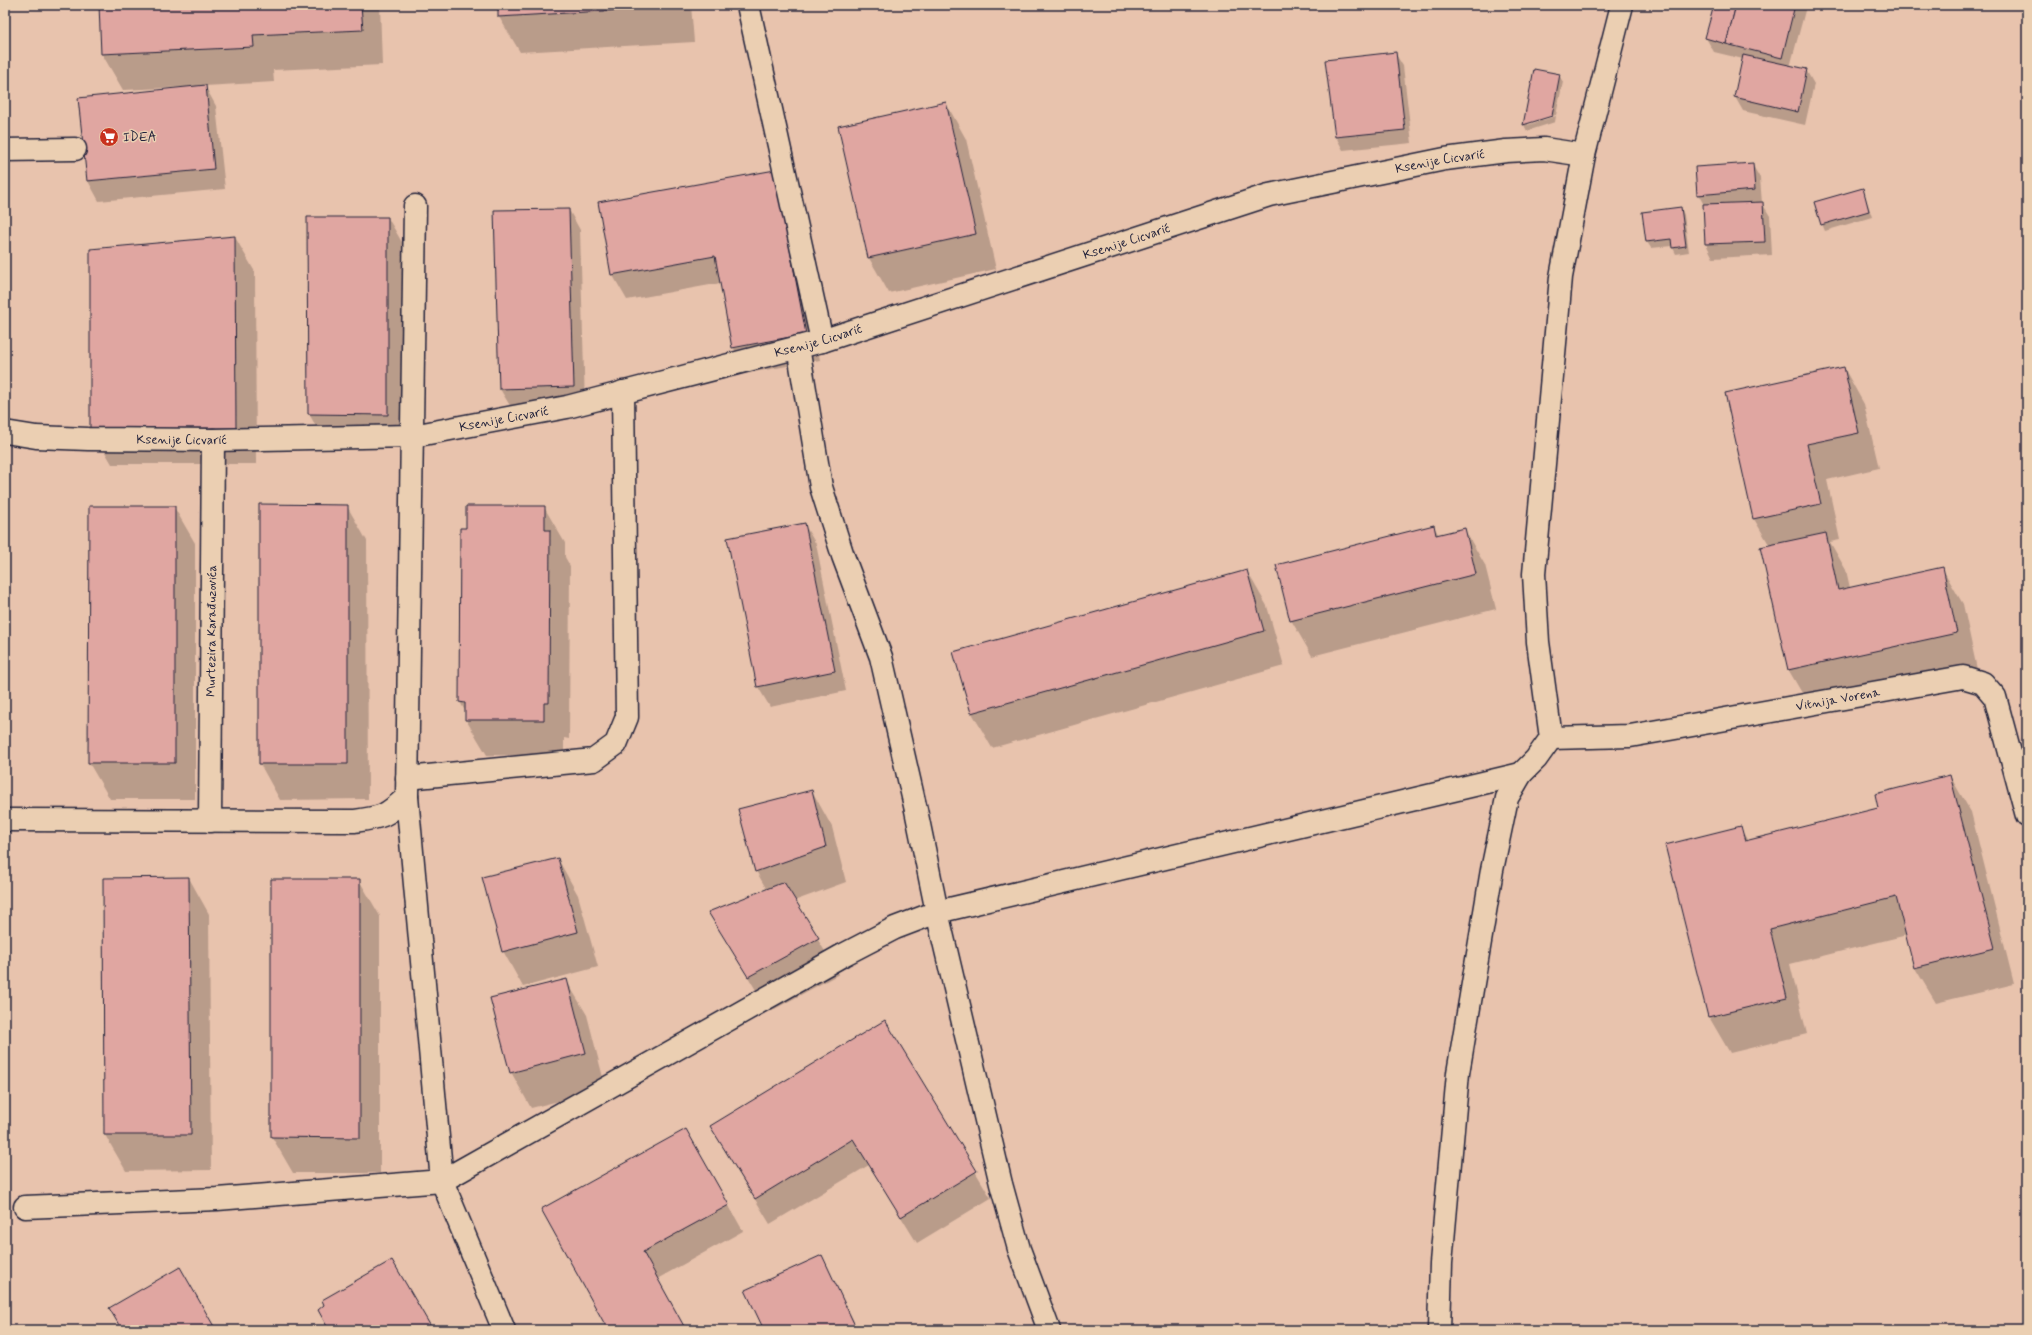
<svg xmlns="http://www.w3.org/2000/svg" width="2032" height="1335" font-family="Mynerve,sans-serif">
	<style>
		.shadow { fill: #0003 }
		.building { fill: #e0a6a1; stroke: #22223b }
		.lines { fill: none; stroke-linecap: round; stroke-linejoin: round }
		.minor-casing { stroke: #22223b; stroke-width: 25 }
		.minor { stroke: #ebcfb2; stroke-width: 22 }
		.labels { text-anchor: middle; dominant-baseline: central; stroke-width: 3; stroke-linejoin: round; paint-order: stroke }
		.poi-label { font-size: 13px; fill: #22223b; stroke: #ebcfb2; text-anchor: start }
		.street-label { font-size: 13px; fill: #22223b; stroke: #ebcfb2 }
	</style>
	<rect width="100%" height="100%" fill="#e8c3ad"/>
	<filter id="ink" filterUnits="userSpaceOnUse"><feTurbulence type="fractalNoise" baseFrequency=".025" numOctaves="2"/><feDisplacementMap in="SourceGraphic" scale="8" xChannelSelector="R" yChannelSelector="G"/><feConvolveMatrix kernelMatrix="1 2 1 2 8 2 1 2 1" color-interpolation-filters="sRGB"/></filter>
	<g filter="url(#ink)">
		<g class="shadow">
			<path d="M 100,5 L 380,5 L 382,65 L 273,70 L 274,82 L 205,86 L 216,106 L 225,189 L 99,201 L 88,181 L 79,99 L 185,88 L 185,87 L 123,90 L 102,54 Z"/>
			<path d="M 499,5 L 691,5 L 694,42 L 520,52 L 499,17 Z"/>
			<path d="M 835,5 L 871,5 L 835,7 Z"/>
			<path d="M 1715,5 L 1805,5 L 1806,7 L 1790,67 L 1806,70 L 1814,84 L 1805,125 L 1743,111 L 1735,97 L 1743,59 L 1714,52 L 1706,38 Z"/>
			<path d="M 1395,53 L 1403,66 L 1412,143 L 1343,150 L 1336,137 Z"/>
			<path d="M 1534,70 L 1559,75 L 1563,82 L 1556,115 L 1528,123 L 1528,125 L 1556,116 L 1555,122 L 1527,131 L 1524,125 Z"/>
			<path d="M 946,103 L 966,139 L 996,269 L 889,293 L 869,258 Z"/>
			<path d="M 1752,164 L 1760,178 L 1762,203 L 1770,216 L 1772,255 L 1713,258 L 1706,244 L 1704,205 L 1698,194 Z"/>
			<path d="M 1863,190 L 1872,217 L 1825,231 L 1822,224 Z"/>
			<path d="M 790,197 L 820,360 L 748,373 L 733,347 L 721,283 L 627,300 L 612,274 Z"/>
			<path d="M 1681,208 L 1684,215 L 1689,252 L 1676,254 L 1672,246 L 1651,248 L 1647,242 Z"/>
			<path d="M 569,210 L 580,230 L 585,406 L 512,409 L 500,389 Z"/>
			<path d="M 308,218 L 388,218 L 403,244 L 403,440 L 324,440 L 309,414 Z"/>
			<path d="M 235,237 L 255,272 L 256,464 L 112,464 L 91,428 Z"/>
			<path d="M 1844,368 L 1864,404 L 1879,468 L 1827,480 L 1840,540 L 1830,542 L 1846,570 L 1850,588 L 1942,568 L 1963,604 L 1977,669 L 1809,705 L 1788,669 L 1770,546 L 1754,519 Z"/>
			<path d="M 347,506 L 367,541 L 368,799 L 280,800 L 260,764 Z"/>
			<path d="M 90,507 L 174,507 L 195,543 L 195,799 L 110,799 L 89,763 Z"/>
			<path d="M 544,507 L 565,543 L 565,557 L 570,566 L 569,739 L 564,738 L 564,756 L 487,755 L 466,720 L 466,713 L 460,702 L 467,529 Z"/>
			<path d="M 804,524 L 816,544 L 846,691 L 770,707 L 758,687 L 728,539 Z"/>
			<path d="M 1433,526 L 1439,535 L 1464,529 L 1485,565 L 1496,609 L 1312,656 L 1291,620 Z"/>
			<path d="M 1247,571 L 1267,606 L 1284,666 L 992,748 L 972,713 L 954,652 Z"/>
			<path d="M 1950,776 L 1971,812 L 2014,984 L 1936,1003 L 1915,968 L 1907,935 L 1790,964 L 1807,1034 L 1730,1053 L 1709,1017 L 1666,846 L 1740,828 L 1748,841 L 1880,809 Z"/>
			<path d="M 812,791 L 832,827 L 846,882 L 794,901 L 839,974 L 769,1012 L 710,913 L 767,890 L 756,871 Z"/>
			<path d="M 558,859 L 578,895 L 598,967 L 523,987 L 503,951 Z"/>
			<path d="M 189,878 L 209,914 L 211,1170 L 126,1171 L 105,1135 Z"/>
			<path d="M 272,880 L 359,880 L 380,916 L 380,1173 L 293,1173 L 272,1137 Z"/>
			<path d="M 566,980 L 587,1015 L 606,1089 L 531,1108 L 511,1072 Z"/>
			<path d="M 885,1021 L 991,1198 L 917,1243 L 869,1165 L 770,1224 L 726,1152 Z"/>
			<path d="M 701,1156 L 743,1231 L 657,1279 L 686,1330 L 609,1330 L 542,1209 Z"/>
			<path d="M 821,1256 L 858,1330 L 765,1330 Z"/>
		</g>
		<g class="building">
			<path d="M 99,5 L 361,5 L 363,30 L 253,35 L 254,47 L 101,54 Z"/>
			<path d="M 498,5 L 674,5 L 674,7 L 498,17 Z"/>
			<path d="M 1714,5 L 1736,5 L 1726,44 L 1705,38 Z"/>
			<path d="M 1736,5 L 1795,5 L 1782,58 L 1726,44 Z"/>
			<path d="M 1396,52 L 1405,130 L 1335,137 L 1325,60 Z"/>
			<path d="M 1743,55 L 1807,69 L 1798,112 L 1734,97 Z"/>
			<path d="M 1534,69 L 1560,74 L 1552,116 L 1523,125 Z"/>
			<path d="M 206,85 L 214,169 L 87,181 L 78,98 Z"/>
			<path d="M 946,102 L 976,234 L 868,258 L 838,126 Z"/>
			<path d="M 1753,163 L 1755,190 L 1697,195 L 1695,167 Z"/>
			<path d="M 775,170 L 806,334 L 732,348 L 715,256 L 611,275 L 598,202 Z"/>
			<path d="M 1863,188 L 1869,211 L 1821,225 L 1814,202 Z"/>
			<path d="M 1763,202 L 1765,242 L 1705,244 L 1703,204 Z"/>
			<path d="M 1681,207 L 1686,246 L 1672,248 L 1671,239 L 1646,242 L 1642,212 Z"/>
			<path d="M 569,209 L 574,387 L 499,389 L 494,210 Z"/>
			<path d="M 307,217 L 388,217 L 388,415 L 308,414 Z"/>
			<path d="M 235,236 L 236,428 L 90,429 L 90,249 Z"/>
			<path d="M 1844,367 L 1859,433 L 1807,444 L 1821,504 L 1753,519 L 1725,393 Z"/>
			<path d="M 259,504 L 348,505 L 348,764 L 259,764 Z"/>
			<path d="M 89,506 L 175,506 L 175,763 L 88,763 Z"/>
			<path d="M 466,506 L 545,506 L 545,530 L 550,530 L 549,703 L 544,703 L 544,720 L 465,720 L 465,703 L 459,702 L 460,528 L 466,528 Z"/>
			<path d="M 805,523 L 835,671 L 757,687 L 727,538 Z"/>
			<path d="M 1434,525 L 1436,535 L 1465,528 L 1476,574 L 1290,621 L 1276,565 Z"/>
			<path d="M 1826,533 L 1838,590 L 1943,567 L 1957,633 L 1788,670 L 1760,547 Z"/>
			<path d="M 1247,570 L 1264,631 L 971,713 L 953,652 Z"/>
			<path d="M 1950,775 L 1995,948 L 1914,968 L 1896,897 L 1770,929 L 1787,998 L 1708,1017 L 1665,845 L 1741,826 L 1745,841 L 1878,808 L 1875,794 Z"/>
			<path d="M 812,790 L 826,847 L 755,872 L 738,809 Z"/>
			<path d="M 558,858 L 578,932 L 502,952 L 482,877 Z"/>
			<path d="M 189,877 L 191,1135 L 104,1135 L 103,878 Z"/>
			<path d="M 271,879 L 360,879 L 360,1138 L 271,1137 Z"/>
			<path d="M 784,882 L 819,938 L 748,977 L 708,912 Z"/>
			<path d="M 567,979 L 586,1053 L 510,1073 L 490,998 Z"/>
			<path d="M 885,1020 L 977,1171 L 901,1217 L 853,1139 L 755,1199 L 710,1126 Z"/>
			<path d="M 686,1129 L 729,1205 L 643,1252 L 685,1328 L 680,1330 L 608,1330 L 541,1209 Z"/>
			<path d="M 822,1255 L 857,1330 L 764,1330 L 745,1290 Z"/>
			<path d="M 392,1260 L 433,1330 L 329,1330 L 318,1310 L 324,1305 L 322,1300 Z"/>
			<path d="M 180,1267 L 216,1330 L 122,1330 L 109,1308 Z"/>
		</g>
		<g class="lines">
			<defs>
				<g id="minor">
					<path d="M 748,5 L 822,341"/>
					<path d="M 5,150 L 75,149"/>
					<path d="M 415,206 L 407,797 L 442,1181 L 504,1330"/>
					<path d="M 798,347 L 821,487 L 843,556 L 881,657 L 916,810 L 937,912 L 1001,1184 L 1019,1249 L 1049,1330"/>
					<path id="s1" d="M 5,432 L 36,437 L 88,439 L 213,440 L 413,436 L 567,407 L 822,341 L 1269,195 L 1445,159 L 1506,151 L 1544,149 L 1584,155"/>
					<path id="s2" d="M 1551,738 L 1630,736 L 1963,677 L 1983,683 L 1995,697 L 2027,816"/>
					<path d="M 407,778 L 594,760 L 616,744 L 627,717 L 623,392"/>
					<path d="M 5,820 L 354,821 C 383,817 385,817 407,797"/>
					<path id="s3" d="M 210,821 L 213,440"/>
					<path d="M 25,1207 L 217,1199 L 442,1181 L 843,955 L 895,928 L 937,912 L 1521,774"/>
					<path d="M 1439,1330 L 1441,1263 L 1458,1073 L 1492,870 L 1507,798 L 1521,774 L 1536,759 L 1551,738 L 1538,642 L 1534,574 L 1561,277 L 1584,155 L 1622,5"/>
				</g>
			</defs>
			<use href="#minor" class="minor-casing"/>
			<use href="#minor" class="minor"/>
		</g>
	</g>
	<defs>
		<symbol id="supermarket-disc" viewBox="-11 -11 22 22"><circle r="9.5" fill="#c8321e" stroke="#ebcfb2"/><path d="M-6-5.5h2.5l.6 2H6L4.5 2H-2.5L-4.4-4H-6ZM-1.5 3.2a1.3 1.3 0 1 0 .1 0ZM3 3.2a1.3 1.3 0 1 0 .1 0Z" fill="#fff"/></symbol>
	</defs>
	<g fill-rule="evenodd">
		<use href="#supermarket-disc" x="98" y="126" width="22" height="22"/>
	</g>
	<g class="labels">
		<g class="poi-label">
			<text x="123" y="137">IDEA</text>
		</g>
		<g class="street-label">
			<text stroke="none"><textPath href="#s1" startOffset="1473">Ksenije Cicvarić</textPath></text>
			<text stroke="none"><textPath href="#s1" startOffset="1149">Ksenije Cicvarić</textPath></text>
			<text stroke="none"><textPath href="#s1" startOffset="825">Ksenije Cicvarić</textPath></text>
			<text stroke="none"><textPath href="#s1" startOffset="501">Ksenije Cicvarić</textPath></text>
			<text stroke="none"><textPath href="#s1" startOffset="177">Ksenije Cicvarić</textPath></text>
			<text stroke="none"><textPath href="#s3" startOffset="190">Murtezira Karađuzovića</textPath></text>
			<text stroke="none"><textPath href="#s2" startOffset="290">Vitnija Vorena</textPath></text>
		</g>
	</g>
	<rect width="2032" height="1335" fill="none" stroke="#ebcfb2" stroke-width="20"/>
	<rect x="10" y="10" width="2012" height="1315" fill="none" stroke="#22223b" stroke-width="1.5" filter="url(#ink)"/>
</svg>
